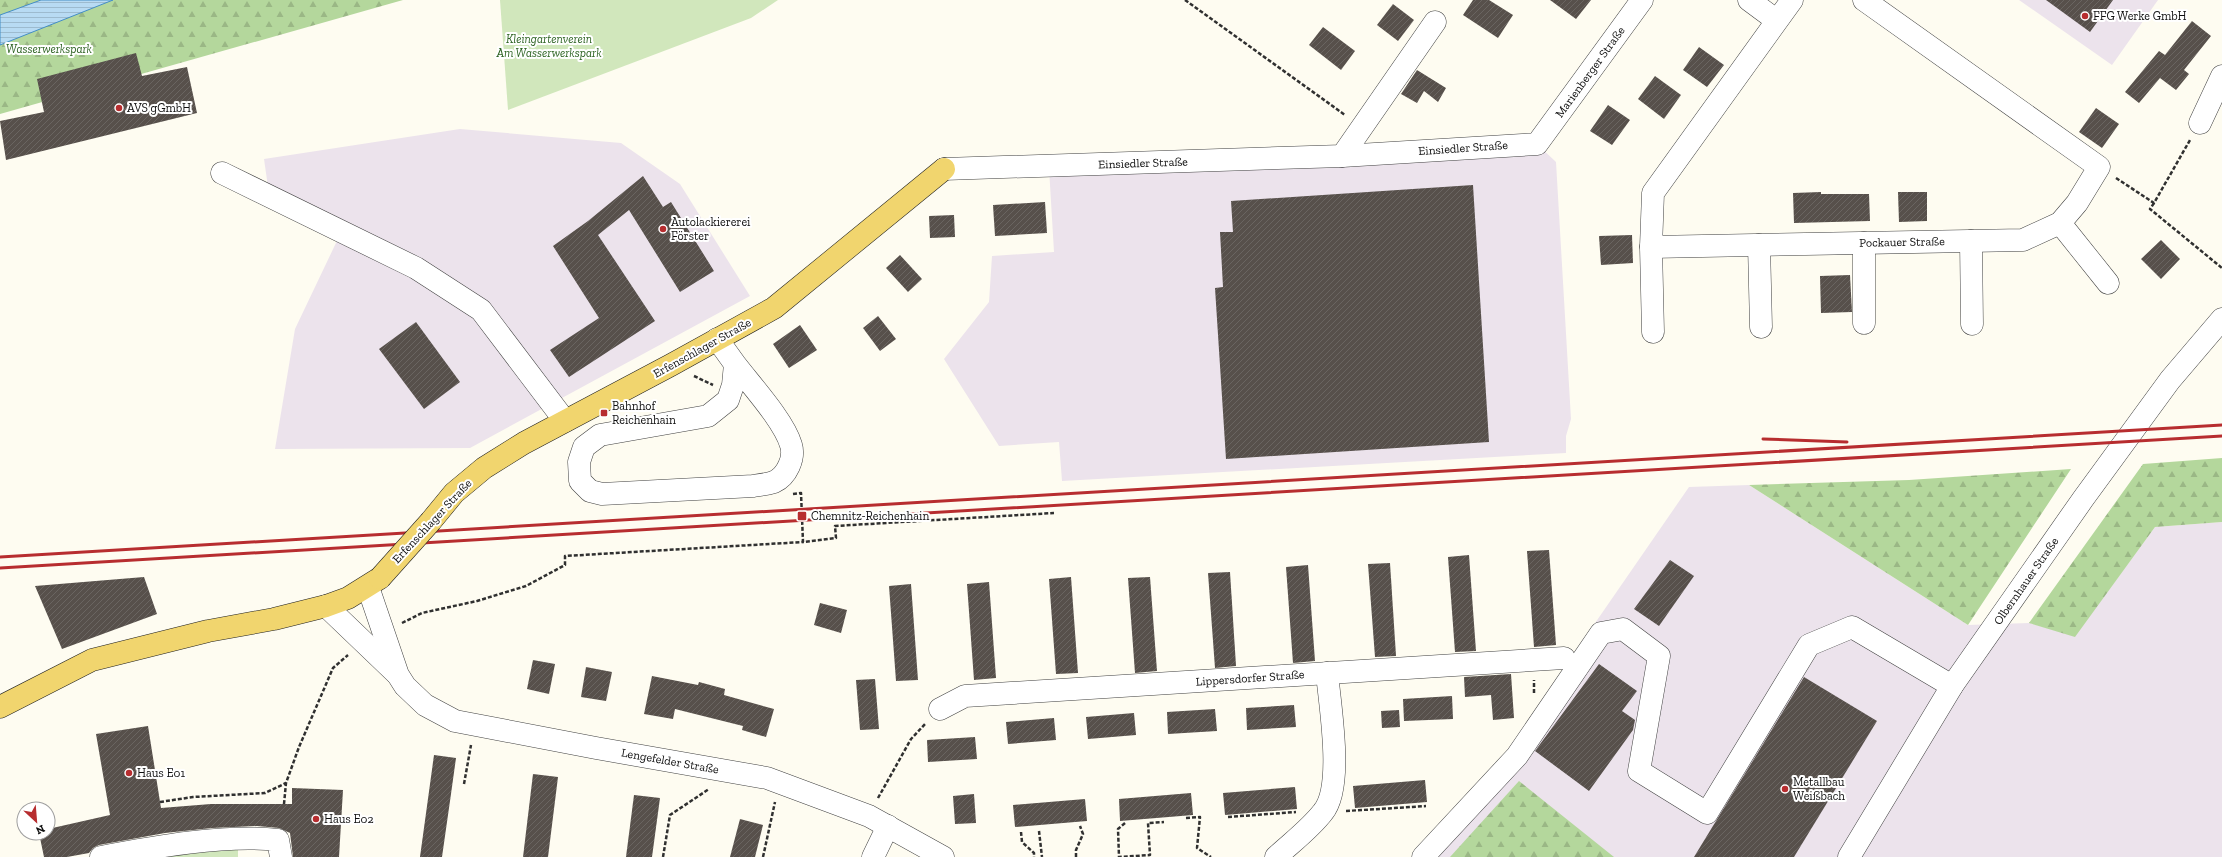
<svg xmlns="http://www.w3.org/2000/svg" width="2222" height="857" font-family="'Zilla Slab',serif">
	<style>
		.industrial { fill: #ece3ec }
		.grass { fill: #d1e7bc }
		.forest { fill: url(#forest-firs) }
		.water { fill: url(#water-rules); stroke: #438dc6 }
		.building { fill: url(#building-hatch) }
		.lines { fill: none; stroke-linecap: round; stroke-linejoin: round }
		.minor-casing { stroke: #414141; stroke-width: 23 }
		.major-casing { stroke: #1f1f1f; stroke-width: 23 }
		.path { stroke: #303030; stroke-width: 2.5; stroke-dasharray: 4 2; stroke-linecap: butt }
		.minor { stroke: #fff; stroke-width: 22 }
		.major { stroke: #f1d56e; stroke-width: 22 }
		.rail { stroke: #b72d2f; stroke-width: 3 }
		.major-bridge-casing { stroke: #1f1f1f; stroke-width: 23; stroke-linecap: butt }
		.major-bridge { stroke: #f1d56e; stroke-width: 22 }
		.poi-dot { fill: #b72d2f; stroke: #fff; stroke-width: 1.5 }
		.labels { text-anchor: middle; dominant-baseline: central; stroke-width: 4; stroke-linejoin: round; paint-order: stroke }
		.poi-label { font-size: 12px; fill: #0e0e0e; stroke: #fff; text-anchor: start }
		.park-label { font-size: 12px; font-style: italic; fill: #2d6322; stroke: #fff }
		.street-label { font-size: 12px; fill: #0e0e0e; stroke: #fff }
	</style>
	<defs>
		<pattern id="forest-firs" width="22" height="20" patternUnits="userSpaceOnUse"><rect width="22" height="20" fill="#b4d79c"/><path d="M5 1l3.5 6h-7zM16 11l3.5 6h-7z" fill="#9ab785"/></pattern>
		<pattern id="water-rules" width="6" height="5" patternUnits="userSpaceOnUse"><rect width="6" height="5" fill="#b8dbf3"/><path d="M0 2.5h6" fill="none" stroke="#9dbbcf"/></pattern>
		<pattern id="building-hatch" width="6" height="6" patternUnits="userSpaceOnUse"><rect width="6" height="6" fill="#57504b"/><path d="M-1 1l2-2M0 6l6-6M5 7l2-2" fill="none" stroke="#6a6561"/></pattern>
	</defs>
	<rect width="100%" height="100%" fill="#fefcf1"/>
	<g class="industrial">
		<path d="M 2019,0 L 2158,0 L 2112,65 Z"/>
		<path d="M 460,129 L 621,143 L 680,184 L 750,296 L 470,448 L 275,449 L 295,329 L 345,224 L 268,187 L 264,159 Z"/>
		<path d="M 1538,145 L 1556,162 L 1571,419 L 1566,436 L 1566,453 L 1062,481 L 1059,442 L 999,446 L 944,359 L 989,302 L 992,256 L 1054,252 L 1049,168 Z"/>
		<path d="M 1749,485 L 1968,625 L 2029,623 L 2075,636 L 2155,527 L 2222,522 L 2222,857 L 1413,857 L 1495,768 L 1689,487 Z"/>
	</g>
	<g class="grass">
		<path d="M 500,0 L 778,0 L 751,18 L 508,110 Z"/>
		<path d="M 238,848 L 238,857 L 155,857 Z"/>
	</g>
	<g class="forest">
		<path d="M 0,0 L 403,0 L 0,114 Z"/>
		<path d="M 2222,458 L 2222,522 L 2155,527 L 2075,637 L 2029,623 L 2143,464 Z"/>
		<path d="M 2071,469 L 1968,625 L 1749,485 L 1909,480 Z"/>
		<path d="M 1519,781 L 1614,857 L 1450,857 Z"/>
	</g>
	<path class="water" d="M 41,0 L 113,0 L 0,45 L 0,15 Z"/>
	<g class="building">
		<path d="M 1473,0 L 1489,0 L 1513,15 L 1498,38 L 1463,15 Z"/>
		<path d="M 1550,0 L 1591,0 L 1576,19 Z"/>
		<path d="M 2046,0 L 2113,0 L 2090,32 Z"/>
		<path d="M 1393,4 L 1414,20 L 1398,41 L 1377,25 Z"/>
		<path d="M 2192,21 L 2211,36 L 2184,70 L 2189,74 L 2176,90 L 2160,78 L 2139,103 L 2125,92 L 2159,51 L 2165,55 Z"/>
		<path d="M 1323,27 L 1355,51 L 1341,70 L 1309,45 Z"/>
		<path d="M 1699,47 L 1724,65 L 1707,87 L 1683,70 Z"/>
		<path d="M 136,53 L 142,76 L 187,67 L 197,113 L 6,160 L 0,121 L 44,112 L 37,79 Z"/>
		<path d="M 1417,70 L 1446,88 L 1438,102 L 1424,91 L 1417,103 L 1401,94 Z"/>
		<path d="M 1655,76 L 1681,95 L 1664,119 L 1638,99 Z"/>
		<path d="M 1608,105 L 1630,120 L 1612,145 L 1590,131 Z"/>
		<path d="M 2096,108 L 2119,124 L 2102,148 L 2079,132 Z"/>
		<path d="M 643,176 L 663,207 L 671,202 L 714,271 L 680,292 L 629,210 L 598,235 L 655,321 L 569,377 L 550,350 L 599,318 L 553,246 L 588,221 Z"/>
		<path d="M 1473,185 L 1489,442 L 1226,459 L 1215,288 L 1223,287 L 1220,232 L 1233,232 L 1231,201 Z"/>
		<path d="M 1821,192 L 1821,194 L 1869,194 L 1870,221 L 1794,223 L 1793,193 Z"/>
		<path d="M 1898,192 L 1927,192 L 1927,221 L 1899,222 Z"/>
		<path d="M 1045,202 L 1047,233 L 995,236 L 993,205 Z"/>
		<path d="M 954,215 L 955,237 L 930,238 L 929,216 Z"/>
		<path d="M 1632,235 L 1633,263 L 1601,265 L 1599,236 Z"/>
		<path d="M 2161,240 L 2180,259 L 2161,279 L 2141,259 Z"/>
		<path d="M 900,255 L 922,279 L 908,292 L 886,268 Z"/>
		<path d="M 1850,275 L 1852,312 L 1821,313 L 1820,276 Z"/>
		<path d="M 878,316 L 896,339 L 880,351 L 863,328 Z"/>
		<path d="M 416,322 L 460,382 L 424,409 L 379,349 Z"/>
		<path d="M 800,325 L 817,350 L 789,368 L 773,344 Z"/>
		<path d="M 1549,550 L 1556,645 L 1534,647 L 1527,551 Z"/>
		<path d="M 1469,555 L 1476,651 L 1455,652 L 1448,557 Z"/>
		<path d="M 1670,560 L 1694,576 L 1659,626 L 1634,609 Z"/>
		<path d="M 1390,563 L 1396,656 L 1375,657 L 1368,564 Z"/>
		<path d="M 1308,565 L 1315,661 L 1293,663 L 1286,567 Z"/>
		<path d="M 1230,572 L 1236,666 L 1215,668 L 1208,573 Z"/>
		<path d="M 144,577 L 157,614 L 62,649 L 35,586 Z"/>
		<path d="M 1071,577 L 1078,673 L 1056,674 L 1049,579 Z"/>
		<path d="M 1150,577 L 1157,671 L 1135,673 L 1128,578 Z"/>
		<path d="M 989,582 L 996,678 L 974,680 L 967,584 Z"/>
		<path d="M 911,584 L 918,680 L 896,681 L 889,586 Z"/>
		<path d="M 820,603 L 847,610 L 841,633 L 814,625 Z"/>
		<path d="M 533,660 L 555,664 L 549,694 L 527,689 Z"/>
		<path d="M 1599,664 L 1637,691 L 1622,711 L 1635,720 L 1633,730 L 1589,791 L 1535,751 Z"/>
		<path d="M 586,667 L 612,672 L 606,701 L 581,697 Z"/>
		<path d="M 1511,674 L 1514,718 L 1493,720 L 1491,695 L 1465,697 L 1464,677 Z"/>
		<path d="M 652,676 L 698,685 L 699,682 L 725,689 L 724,695 L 774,709 L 766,737 L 742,730 L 743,726 L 675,709 L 673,719 L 644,714 Z"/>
		<path d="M 1804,677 L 1877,721 L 1794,857 L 1694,857 Z"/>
		<path d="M 875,679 L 879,729 L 860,730 L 856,680 Z"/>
		<path d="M 1452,696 L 1453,719 L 1404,721 L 1403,699 Z"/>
		<path d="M 1294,705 L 1296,727 L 1247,730 L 1246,708 Z"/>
		<path d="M 1215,709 L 1217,731 L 1168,734 L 1167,712 Z"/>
		<path d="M 1399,710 L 1400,727 L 1382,728 L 1381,711 Z"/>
		<path d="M 1134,713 L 1136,735 L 1088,739 L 1086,717 Z"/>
		<path d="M 1054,718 L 1056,740 L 1008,744 L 1006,722 Z"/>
		<path d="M 148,726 L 161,808 L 211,804 L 292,804 L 292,788 L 343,790 L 339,857 L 293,857 L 290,833 L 279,828 L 257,826 L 212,828 L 165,833 L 99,845 L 93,848 L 89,853 L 67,857 L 44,857 L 39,833 L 48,833 L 48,829 L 110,815 L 96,734 Z"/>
		<path d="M 975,737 L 977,759 L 928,762 L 927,740 Z"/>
		<path d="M 434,755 L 456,758 L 451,794 L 442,857 L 420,857 Z"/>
		<path d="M 533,774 L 558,777 L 548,857 L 523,857 Z"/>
		<path d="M 1425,780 L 1427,802 L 1355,808 L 1353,786 Z"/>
		<path d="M 1295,787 L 1297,809 L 1225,815 L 1223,793 Z"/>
		<path d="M 1191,793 L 1193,815 L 1120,821 L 1119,799 Z"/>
		<path d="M 974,794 L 976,823 L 955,824 L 953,796 Z"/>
		<path d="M 634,795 L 660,798 L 652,857 L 626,857 Z"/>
		<path d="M 1085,799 L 1087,821 L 1015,827 L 1013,805 Z"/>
		<path d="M 740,819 L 763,825 L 755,857 L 730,857 Z"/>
	</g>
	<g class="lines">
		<defs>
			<g id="minor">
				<path d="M 1749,0 L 1776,20"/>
				<path d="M 1792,0 L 1653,193 L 1651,247 L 2023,240 L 2060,223 L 2077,203 L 2099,167 L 1864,0"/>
				<path d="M 2200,123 L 2222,76"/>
				<path d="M 1342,156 L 1435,22"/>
				<path d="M 944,169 L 1342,156 L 1537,144 L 1642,0"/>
				<path d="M 222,173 L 416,268 L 481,310 L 565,421"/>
				<path d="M 2060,223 L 2108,283"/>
				<path d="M 1971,241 L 1972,324"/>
				<path d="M 1864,243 L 1864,323"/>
				<path d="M 1759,245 L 1761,327"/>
				<path d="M 1651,247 L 1653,332"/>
				<path d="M 717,339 L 735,364 L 733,385 L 728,400 L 708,416 L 600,435 L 584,447 L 579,462 L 580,481 L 590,491 L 602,494 L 753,486 C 760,485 768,484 774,482 C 787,476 795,458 791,445 C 784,421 751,385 735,364"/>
				<path d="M 368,587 L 398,675 L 405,686 L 425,705 L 455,721 L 596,748 L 767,778 L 869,816 L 943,857"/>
				<path d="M 326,606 L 397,674"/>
				<path d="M 940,709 L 965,696 L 1564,658"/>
				<path d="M 101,857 C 154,847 225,834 278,840 L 281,857"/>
				<path d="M 873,857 L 888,826"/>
				<path d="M 1276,857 C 1291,843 1310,829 1323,812 C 1344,787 1330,707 1327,673"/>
				<path d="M 1423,857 L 1517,756 L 1601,633 L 1623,629 L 1659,656 L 1639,771 L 1707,813 L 1809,645 L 1852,627 L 1952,686"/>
				<path d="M 1849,857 L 1952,686 L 2083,499 L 2170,380 L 2222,319"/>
			</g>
			<g id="major">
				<path d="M 431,521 L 454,493 L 484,468 L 524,443 L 671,365 L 774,308 L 944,169"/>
				<path d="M 0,707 L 92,660 L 208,631 L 274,619 L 326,606 L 348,598 L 380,578"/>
			</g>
		</defs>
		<use href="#minor" class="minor-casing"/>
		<use href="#major" class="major-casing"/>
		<g class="path">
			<path d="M 1185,0 L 1345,115"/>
			<path d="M 2116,178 L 2154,203 L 2190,140"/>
			<path d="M 2154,203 L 2150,209 L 2222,268"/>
			<path d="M 694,376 L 713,385"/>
			<path d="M 793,494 L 801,493 L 803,542 L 836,538 L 835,526 L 1054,513"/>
			<path d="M 402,623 L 422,613 L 477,601 L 526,586 L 565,565 L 565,556 L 803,542"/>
			<path d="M 1534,693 L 1534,680"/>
			<path d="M 464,784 L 471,745"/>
			<path d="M 878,798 L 911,739 L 926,723"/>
			<path d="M 160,802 L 193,797 L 265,793 L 286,783"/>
			<path d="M 284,804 L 286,783 L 299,747 L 333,668 L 348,655"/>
			<path d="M 1346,811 L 1426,806"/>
			<path d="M 1228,817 L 1296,812"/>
			<path d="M 1186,818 L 1200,817 L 1197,848 L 1211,857"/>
			<path d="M 1125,823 L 1118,829 L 1119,857 L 1150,855 L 1148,823 L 1164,822"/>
			<path d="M 1039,831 L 1042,857"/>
			<path d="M 1021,832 L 1022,842 L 1034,853 L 1034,857"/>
			<path d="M 663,857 L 670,815 L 709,789"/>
			<path d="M 763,857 L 775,802"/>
			<path d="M 1076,857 L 1076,850 L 1083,834 L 1080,826"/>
		</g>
		<use href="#minor" class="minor"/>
		<use href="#major" class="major"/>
		<g class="rail">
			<path d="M 1763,439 L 1847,442"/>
			<path d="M 0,557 L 2222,425"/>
			<path d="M 0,568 L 2222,436"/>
		</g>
		<defs>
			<path id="major-bridge" d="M 380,578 L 431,521"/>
		</defs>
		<use href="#major-bridge" class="major-bridge-casing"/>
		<use href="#major-bridge" class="major-bridge"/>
	</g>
	<g class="poi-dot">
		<circle cx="2085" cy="16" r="4"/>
		<circle cx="119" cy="108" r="4"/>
		<circle cx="663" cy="229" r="4"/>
		<rect x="600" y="409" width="8" height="8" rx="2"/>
		<rect x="797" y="511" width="10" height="10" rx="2"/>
		<circle cx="129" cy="773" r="4"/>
		<circle cx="1785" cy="789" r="4"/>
		<circle cx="316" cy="819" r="4"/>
	</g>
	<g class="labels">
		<g class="poi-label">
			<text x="2093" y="16">FFG Werke GmbH</text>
			<text x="127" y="108">AVS gGmbH</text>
			<text x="671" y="222">Autolackiererei<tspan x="671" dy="14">Förster</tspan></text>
			<text x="612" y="406">Bahnhof<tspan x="612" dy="14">Reichenhain</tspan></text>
			<text x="811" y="516">Chemnitz-Reichenhain</text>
			<text x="137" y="773">Haus E01</text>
			<text x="1793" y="782">Metallbau<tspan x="1793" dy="14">Weißbach</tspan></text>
			<text x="324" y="819">Haus E02</text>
		</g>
		<g class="park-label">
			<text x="549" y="39">Kleingartenverein<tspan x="549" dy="14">Am Wasserwerkspark</tspan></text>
			<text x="49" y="49">Wasserwerkspark</text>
		</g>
		<g class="street-label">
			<text transform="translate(1590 72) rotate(-54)">Marienberger Straße</text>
			<text transform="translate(1463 148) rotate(-4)">Einsiedler Straße</text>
			<text transform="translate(1143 163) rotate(-2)">Einsiedler Straße</text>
			<text transform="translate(1902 242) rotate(-1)">Pockauer Straße</text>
			<text transform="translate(702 348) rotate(-29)">Erfenschlager Straße</text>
			<text transform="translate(432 521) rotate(-47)">Erfenschlager Straße</text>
			<text transform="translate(2026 581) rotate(-55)">Olbernhauer Straße</text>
			<text transform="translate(1250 678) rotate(-4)">Lippersdorfer Straße</text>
			<text transform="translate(670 761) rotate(10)">Lengefelder Straße</text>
		</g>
	</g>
	<g transform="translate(36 821) rotate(154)"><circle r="19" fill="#ffffff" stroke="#9f9f9f"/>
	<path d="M0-3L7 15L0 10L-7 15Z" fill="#b72d2f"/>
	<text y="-6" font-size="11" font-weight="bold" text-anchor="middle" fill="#0e0e0e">N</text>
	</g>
</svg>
